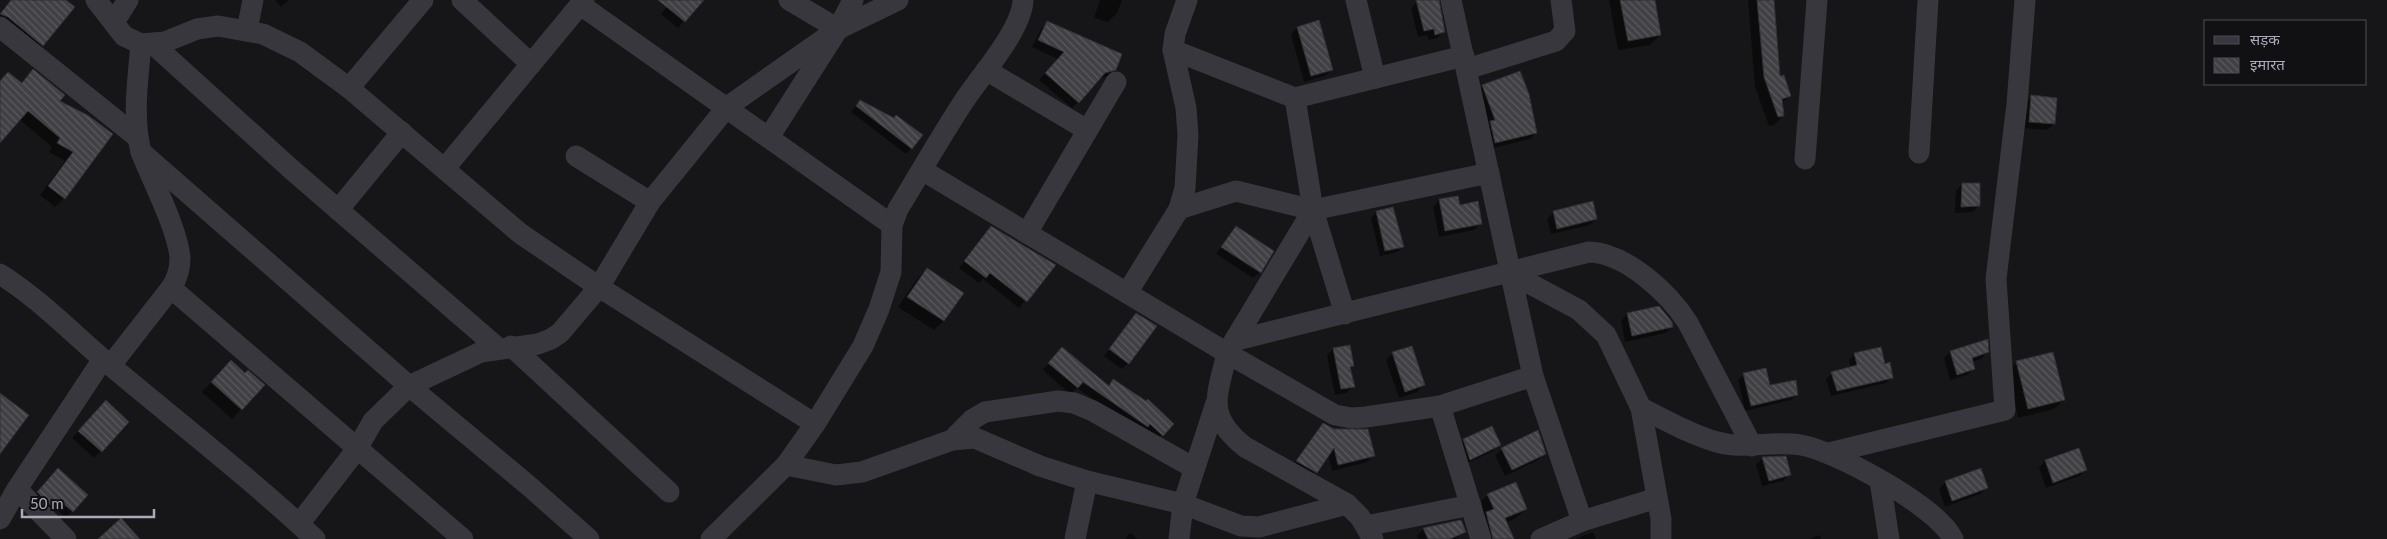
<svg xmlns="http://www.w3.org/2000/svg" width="2387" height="539" font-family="Lato,'Noto Sans Devanagari',sans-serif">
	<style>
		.shadow { fill: #0007 }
		.building { fill: url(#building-back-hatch); stroke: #313034 }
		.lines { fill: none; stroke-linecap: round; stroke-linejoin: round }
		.minor { stroke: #37373d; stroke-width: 21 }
	</style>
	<defs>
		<pattern id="building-back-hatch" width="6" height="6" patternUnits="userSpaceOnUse" patternTransform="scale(1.25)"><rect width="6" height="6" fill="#404045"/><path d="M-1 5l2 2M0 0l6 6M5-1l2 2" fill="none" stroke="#59595e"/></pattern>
	</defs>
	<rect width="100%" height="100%" fill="#161618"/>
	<g class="shadow">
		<path d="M 10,0 L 64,0 L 43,45 L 33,55 L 0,28 L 0,13 Z"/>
		<path d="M 275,0 L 289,0 L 281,7 Z"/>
		<path d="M 672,0 L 702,0 L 678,28 L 661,14 Z"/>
		<path d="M 1100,0 L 1122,0 L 1117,13 L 1108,22 L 1094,18 Z"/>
		<path d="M 1424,0 L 1438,0 L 1444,32 L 1437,38 L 1429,40 L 1427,35 L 1418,37 L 1411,8 L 1417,2 Z"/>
		<path d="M 1609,0 L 1654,0 L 1660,35 L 1650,45 L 1618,50 Z"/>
		<path d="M 1748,0 L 1772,0 L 1779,78 L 1789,96 L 1781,104 L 1783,116 L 1774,125 L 1769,126 L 1755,87 Z"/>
		<path d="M 1047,23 L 1114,69 L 1108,76 L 1098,79 L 1072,108 L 1039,80 L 1058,59 L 1032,47 L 1041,29 Z"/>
		<path d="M 1297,28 L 1332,70 L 1325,76 L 1304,82 L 1291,34 Z"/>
		<path d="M 33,71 L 58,101 L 88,117 L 64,198 L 55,207 L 40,195 L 65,161 L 49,152 L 52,147 L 19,119 L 0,141 L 0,81 L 21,84 Z"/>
		<path d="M 1483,86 L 1536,133 L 1530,139 L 1489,149 L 1477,93 Z"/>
		<path d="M 2032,97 L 2054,124 L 2047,130 L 2023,128 L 2025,103 Z"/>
		<path d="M 860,101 L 911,148 L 906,154 L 851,112 Z"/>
		<path d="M 1962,184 L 1979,206 L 1972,212 L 1955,213 L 1956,191 Z"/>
		<path d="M 1439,200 L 1459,207 L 1481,223 L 1474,230 L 1439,237 L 1433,207 Z"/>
		<path d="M 1377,212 L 1403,246 L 1397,252 L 1380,256 L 1371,218 Z"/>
		<path d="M 1554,212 L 1596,218 L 1590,225 L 1551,234 L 1547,219 Z"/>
		<path d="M 1236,227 L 1260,272 L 1253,278 L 1216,254 Z"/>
		<path d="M 991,228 L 1054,265 L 1019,308 L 983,279 L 979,283 L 959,268 Z"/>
		<path d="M 927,269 L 944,321 L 934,330 L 898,307 L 917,279 Z"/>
		<path d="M 1627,314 L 1672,327 L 1665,333 L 1625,342 L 1621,321 Z"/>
		<path d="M 1136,315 L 1128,363 L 1122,369 L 1104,356 Z"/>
		<path d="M 1333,349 L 1353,366 L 1350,369 L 1353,386 L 1347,393 L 1335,395 L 1327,356 Z"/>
		<path d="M 1950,352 L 1987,352 L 1981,359 L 1971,362 L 1974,369 L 1967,375 L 1950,380 L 1944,358 Z"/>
		<path d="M 1393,353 L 1423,385 L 1417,392 L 1399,398 L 1386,360 Z"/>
		<path d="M 1855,354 L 1884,365 L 1892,377 L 1886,383 L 1831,396 L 1826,379 L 1832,373 L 1851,368 L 1849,360 Z"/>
		<path d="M 1056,355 L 1108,387 L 1114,381 L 1172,424 L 1155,442 L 1077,388 L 1070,394 L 1043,370 Z"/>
		<path d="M 2017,362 L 2064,400 L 2054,409 L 2018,418 L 2007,372 Z"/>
		<path d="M 221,372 L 245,375 L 263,386 L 232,419 L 202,392 Z"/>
		<path d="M 1744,374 L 1769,387 L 1797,394 L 1791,400 L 1745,411 L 1738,380 Z"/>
		<path d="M 99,408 L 128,422 L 94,458 L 72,438 Z"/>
		<path d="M 1323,424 L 1374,455 L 1367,462 L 1332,471 L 1328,454 L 1309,478 L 1291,468 Z"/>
		<path d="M 1464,440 L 1499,445 L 1493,451 L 1463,465 L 1457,447 Z"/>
		<path d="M 1502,449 L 1545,454 L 1538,460 L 1505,476 L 1495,455 Z"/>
		<path d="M 2079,449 L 2086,470 L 2079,476 L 2046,488 L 2039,468 L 2045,461 Z"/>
		<path d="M 1763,458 L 1790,474 L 1783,481 L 1762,486 L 1756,465 Z"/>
		<path d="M 1980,469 L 1986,488 L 1980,494 L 1945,507 L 1939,489 L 1945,482 Z"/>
		<path d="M 52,476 L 86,495 L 66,518 L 54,507 L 46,514 L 32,499 Z"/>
		<path d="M 1488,495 L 1526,509 L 1516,518 L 1506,523 L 1512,539 L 1482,539 L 1478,504 Z"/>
		<path d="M 1460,521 L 1464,531 L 1456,539 L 1419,539 L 1417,536 L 1423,529 Z"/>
		<path d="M 1593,532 L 1596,539 L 1576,539 L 1577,538 Z"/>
		<path d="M 1130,533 L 1138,539 L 1125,539 Z"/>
		<path d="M 1820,535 L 1821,539 L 1809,539 Z"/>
	</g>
	<g class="building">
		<path d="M 11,0 L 66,0 L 75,7 L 43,46 L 8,17 L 0,14 Z"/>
		<path d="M 658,0 L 704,0 L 685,22 Z"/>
		<path d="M 1416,0 L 1439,0 L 1445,32 L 1435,35 L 1434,29 L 1424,31 Z"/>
		<path d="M 1620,0 L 1655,0 L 1661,35 L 1628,41 Z"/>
		<path d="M 1757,0 L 1774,0 L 1780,76 L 1784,75 L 1791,96 L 1782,99 L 1784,116 L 1778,117 L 1764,77 Z"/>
		<path d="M 1319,20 L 1333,70 L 1311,76 L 1297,27 Z"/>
		<path d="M 1047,21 L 1122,54 L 1116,70 L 1105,73 L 1079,103 L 1045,73 L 1064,52 L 1038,40 Z"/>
		<path d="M 33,69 L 65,95 L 60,101 L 89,116 L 113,134 L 65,199 L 48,186 L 73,152 L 57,143 L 60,138 L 28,111 L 0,143 L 0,81 L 8,72 L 22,83 Z"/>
		<path d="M 1520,71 L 1529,94 L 1537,133 L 1495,143 L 1490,121 L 1495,120 L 1482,85 Z"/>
		<path d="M 2031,95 L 2057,98 L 2055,124 L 2029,122 Z"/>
		<path d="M 860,100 L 894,118 L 896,115 L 923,135 L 912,149 L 856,106 Z"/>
		<path d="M 1962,183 L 1980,183 L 1980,206 L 1961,207 Z"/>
		<path d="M 1458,196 L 1460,205 L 1478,201 L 1482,224 L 1445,231 L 1439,199 Z"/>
		<path d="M 1593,201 L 1597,219 L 1557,229 L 1553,211 Z"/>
		<path d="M 1393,207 L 1404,247 L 1385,251 L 1376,211 Z"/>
		<path d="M 991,226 L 1056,265 L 1027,302 L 990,273 L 986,278 L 964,261 Z"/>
		<path d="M 1236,226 L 1274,251 L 1261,273 L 1221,247 Z"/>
		<path d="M 927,268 L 964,293 L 944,321 L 907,297 Z"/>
		<path d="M 1659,306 L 1672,322 L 1673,327 L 1632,336 L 1627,313 Z"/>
		<path d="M 1136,313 L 1157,326 L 1129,364 L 1109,349 Z"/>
		<path d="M 1988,339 L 1989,352 L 1972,358 L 1975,369 L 1957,375 L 1950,351 Z"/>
		<path d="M 1350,345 L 1354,366 L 1350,367 L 1355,387 L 1341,389 L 1333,348 Z"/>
		<path d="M 1412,346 L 1425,385 L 1405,392 L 1392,352 Z"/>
		<path d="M 1062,347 L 1109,386 L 1113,379 L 1146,401 L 1148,399 L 1174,424 L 1163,436 L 1150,424 L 1148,427 L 1083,382 L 1078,388 L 1048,363 Z"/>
		<path d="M 1881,347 L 1885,364 L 1890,362 L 1893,378 L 1837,391 L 1831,372 L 1857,365 L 1854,353 Z"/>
		<path d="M 2053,352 L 2065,400 L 2028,409 L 2016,361 Z"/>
		<path d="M 231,360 L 245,373 L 248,370 L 265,385 L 242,410 L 211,382 Z"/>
		<path d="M 1766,368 L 1770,385 L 1796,380 L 1798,395 L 1751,406 L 1743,373 Z"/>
		<path d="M 0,393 L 29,415 L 0,454 Z"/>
		<path d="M 106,400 L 129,422 L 102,452 L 78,431 Z"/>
		<path d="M 1323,423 L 1334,429 L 1368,429 L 1375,456 L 1338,465 L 1334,448 L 1317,473 L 1296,461 Z"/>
		<path d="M 1492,426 L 1501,445 L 1470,460 L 1463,439 Z"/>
		<path d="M 1538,430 L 1546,454 L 1512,470 L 1501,448 Z"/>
		<path d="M 2079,448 L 2087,470 L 2053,483 L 2045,460 Z"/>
		<path d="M 1786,456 L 1791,475 L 1769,481 L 1762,457 Z"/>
		<path d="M 58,468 L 88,495 L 73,512 L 60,501 L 54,509 L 37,492 Z"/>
		<path d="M 1981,468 L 1988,488 L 1952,501 L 1945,481 Z"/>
		<path d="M 1516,482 L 1527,509 L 1505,518 L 1514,539 L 1493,539 L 1486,512 L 1494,509 L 1487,494 Z"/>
		<path d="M 121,518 L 140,539 L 98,539 Z"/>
		<path d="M 1461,520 L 1466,532 L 1450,539 L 1428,539 L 1423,528 Z"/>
	</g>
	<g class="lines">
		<g class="minor">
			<path d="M 96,0 L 124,36 L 141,44 L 165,42 L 197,29 L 218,26 L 263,34 L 300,52 L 349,88 L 521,234 L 599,287 L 815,424"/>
			<path d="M 462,0 L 531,64"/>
			<path d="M 789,0 L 838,29"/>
			<path d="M 1356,0 L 1375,78"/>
			<path d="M 1451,0 L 1533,376 L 1582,521"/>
			<path d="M 582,6 L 892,225"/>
			<path d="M 114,22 L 128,0"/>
			<path d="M 0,27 L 137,137"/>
			<path d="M 247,30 L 253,0"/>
			<path d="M 154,45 L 291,169 L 498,348"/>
			<path d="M 1173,50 L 1295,98 L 1464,56"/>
			<path d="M 1467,69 L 1556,41 L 1565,31 L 1561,0"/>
			<path d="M 986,70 L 1087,130"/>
			<path d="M 349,88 L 423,0"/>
			<path d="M 1295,98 L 1313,210 L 1227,353 L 1335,415 L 1352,418 L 1366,417 L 1440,406 L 1533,376"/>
			<path d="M 769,137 L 838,29 L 853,0"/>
			<path d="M 141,152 L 409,386 L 529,486 L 589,539"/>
			<path d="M 1919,153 L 1928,0"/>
			<path d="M 576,156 L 650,202"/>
			<path d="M 1805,159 L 1817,0"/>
			<path d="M 445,168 L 584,0"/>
			<path d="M 922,170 L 1227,353 C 1217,397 1205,415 1245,447 L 1347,504 L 1360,517 L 1373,539"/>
			<path d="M 1179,209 L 1236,191 L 1313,210 L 1489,173"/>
			<path d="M 338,210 L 402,132"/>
			<path d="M 1313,210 L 1345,314"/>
			<path d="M 1027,233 L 1116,82"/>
			<path d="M 1510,273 L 1579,310 L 1606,335 L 1641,408 L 1661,519 L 1661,539"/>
			<path d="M 0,274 C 41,300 74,335 111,366 C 179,423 250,478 315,539"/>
			<path d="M 171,288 L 463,539"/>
			<path d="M 1127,293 L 1179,209 L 1185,188 L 1188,135 L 1186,108 L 1173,50 L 1175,34 L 1187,0"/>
			<path d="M 1237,340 L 1589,252 C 1626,253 1669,293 1688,323 L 1752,446"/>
			<path d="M 511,346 L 669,492"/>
			<path d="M 111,365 L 171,288 C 177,279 180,269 180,258 C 178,230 152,180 141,152 C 132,116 138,80 141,44"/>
			<path d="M 1440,406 L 1481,539"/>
			<path d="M 1641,408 C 1666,420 1691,435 1717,442 C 1745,450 1773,440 1801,445 C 1836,451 1938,507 1953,539"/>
			<path d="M 952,440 L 973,419 L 985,412 L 1058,401 L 1074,403 L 1093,411 L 1194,468"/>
			<path d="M 1829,453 L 2005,410 L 1996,279 L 2017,104 L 2025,0"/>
			<path d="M 786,465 L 836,475 L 862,472 L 952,440 L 975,438 L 1040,466 L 1087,481 L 1183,504 L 1241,526 L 1259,527 L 1347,504"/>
			<path d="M 1880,481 L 1889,539"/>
			<path d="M 17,489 L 66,539"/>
			<path d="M 0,519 L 17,489 L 103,359"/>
			<path d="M 299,524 L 357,449 L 373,421 L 409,386 L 481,352 L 538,344 L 551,339 L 560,333 L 599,287 L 650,202 L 727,107 L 838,29 L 898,0"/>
			<path d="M 1366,526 L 1471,505"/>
			<path d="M 711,539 L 786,465 L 815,424 L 863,346 L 879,309 L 891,272 L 892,225 L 898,209 C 920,173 941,136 964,101 C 981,75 1022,30 1023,0"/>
			<path d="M 1075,539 L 1087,481"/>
			<path d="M 1179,539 L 1183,504 L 1216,403"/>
			<path d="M 1541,539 L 1582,521 L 1657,498"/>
		</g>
	</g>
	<rect x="2204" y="20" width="162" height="65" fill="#111113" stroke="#4d4f55"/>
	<rect x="2214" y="36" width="25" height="8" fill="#37373d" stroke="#4d4f55"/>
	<text x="2250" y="45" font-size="15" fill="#a8abb8">सड़क</text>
	<rect x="2214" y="58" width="25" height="15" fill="url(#building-back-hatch)" stroke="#4d4f55"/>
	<text x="2250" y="70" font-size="15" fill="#a8abb8">इमारत</text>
	<path d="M22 509v8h132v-8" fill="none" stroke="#a8abb8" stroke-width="2.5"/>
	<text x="30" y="509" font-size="15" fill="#a8abb8" stroke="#111113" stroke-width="4" paint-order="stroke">50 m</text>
</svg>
